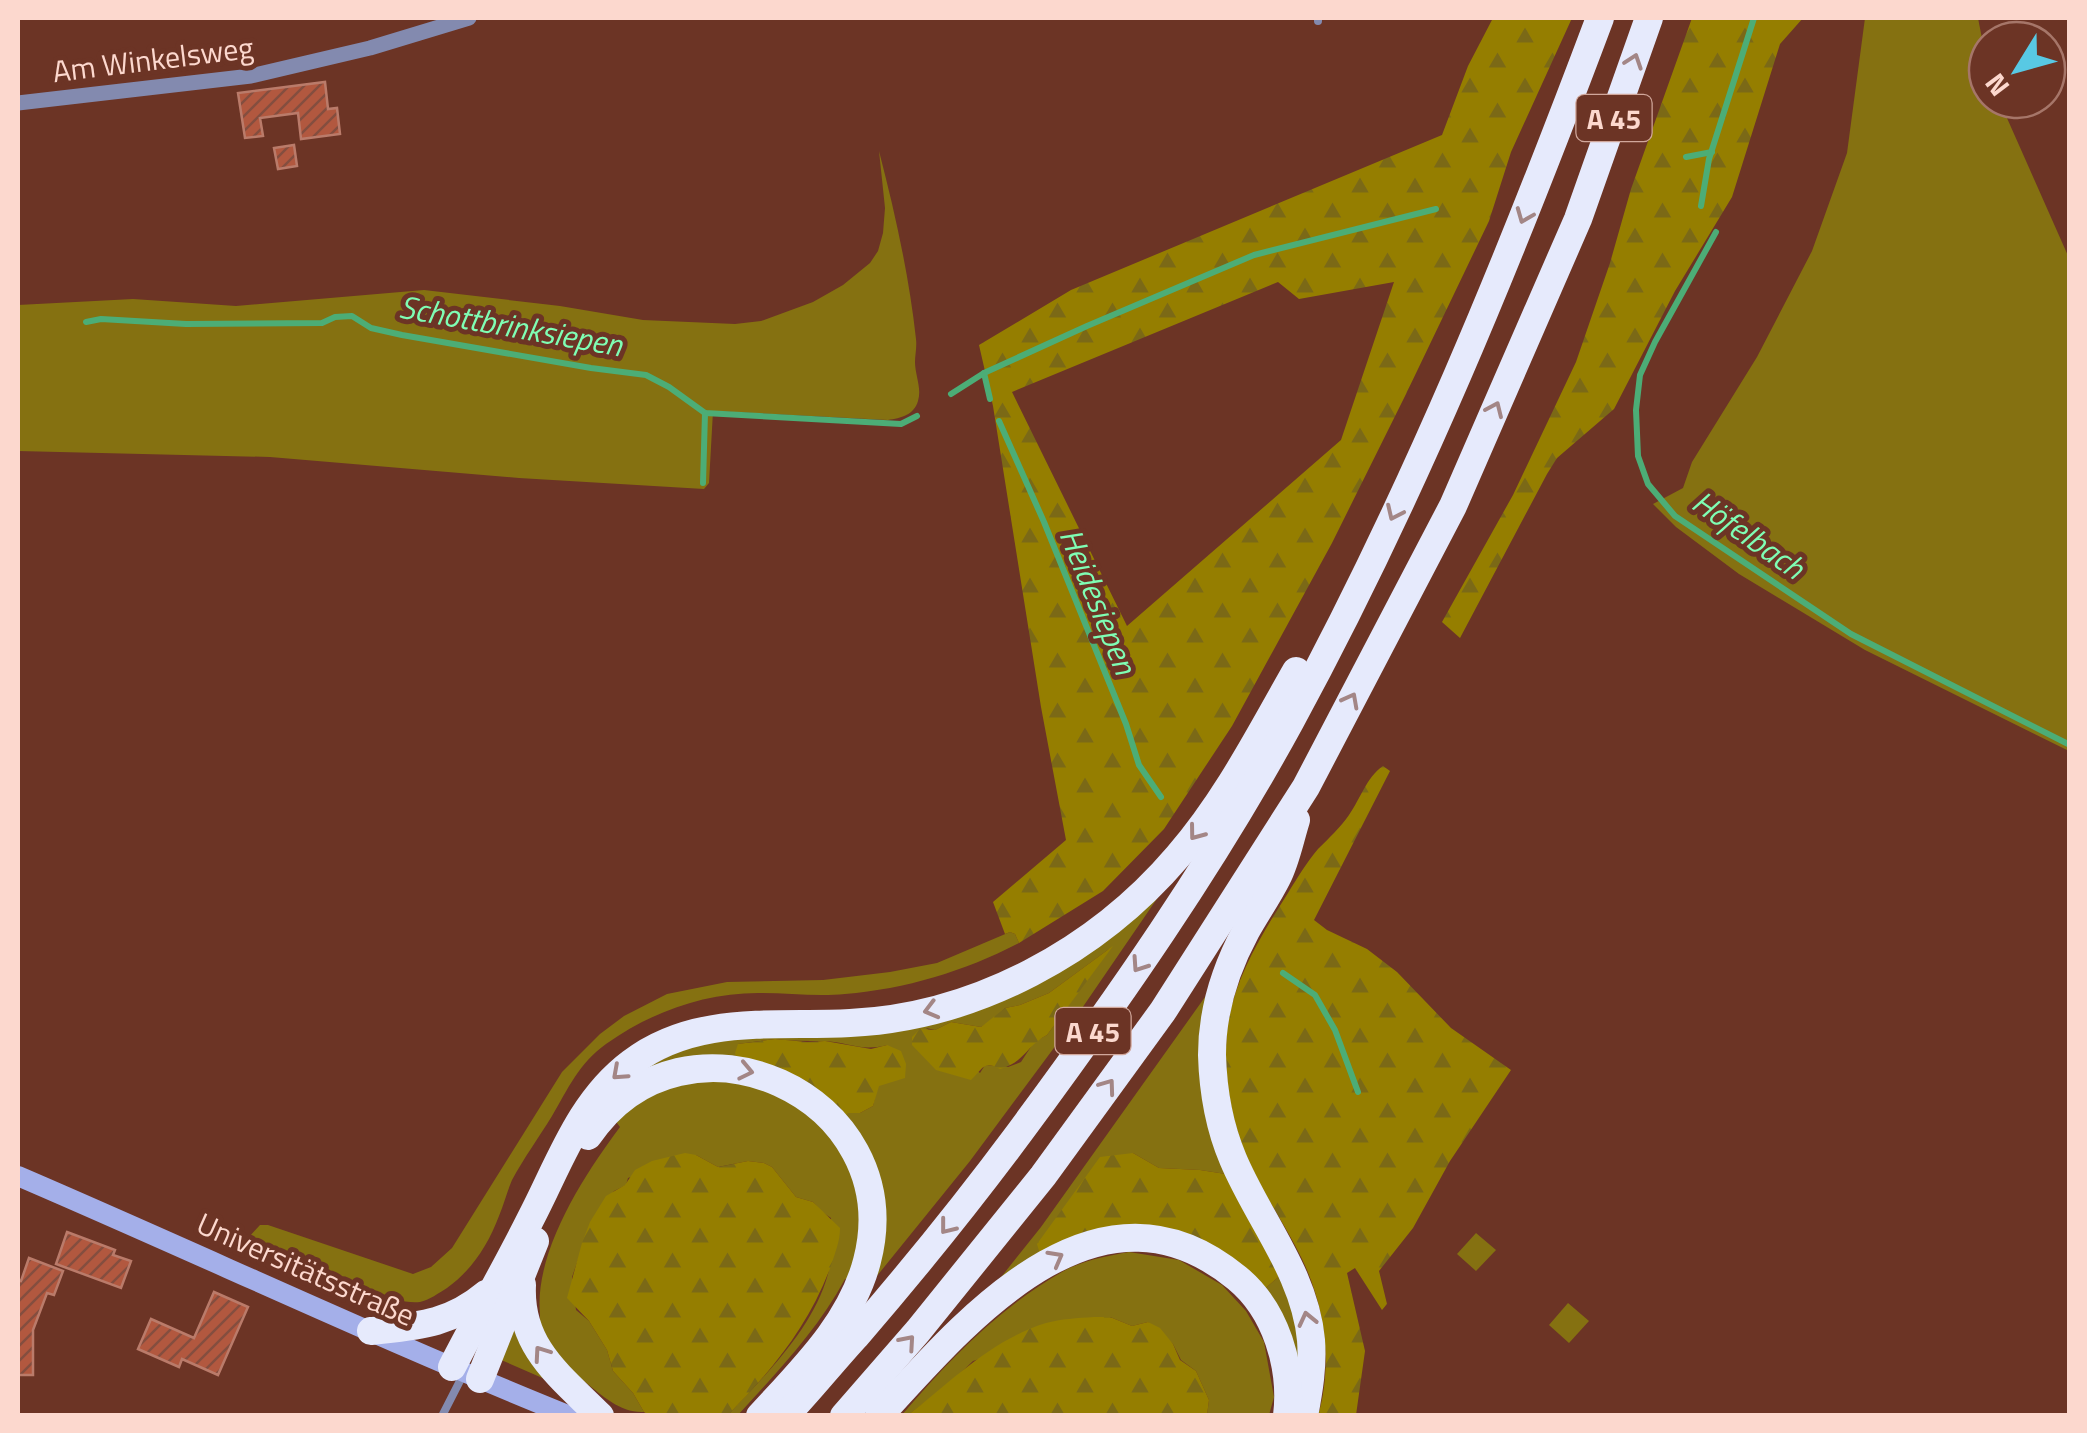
<svg xmlns="http://www.w3.org/2000/svg" width="2087" height="1433" font-family="'Titillium Web',sans-serif">
	<style>
		.green { fill: #857111; fill-rule: evenodd }
		.forest { fill: url(#forest-firs); fill-rule: evenodd }
		.lines { fill: none; stroke-linecap: round; stroke-linejoin: round }
		.stream { stroke: #4cad76; stroke-width: 6 }
		.building { fill: url(#building-hatch); stroke: #ba7b6a; stroke-width: 2.5 }
		.lane { stroke: #838aaf; stroke-width: 8 }
		.street { stroke: #838aaf; stroke-width: 15 }
		.secondary { stroke: #a4afe9; stroke-width: 20 }
		.highway { stroke: #e6eafc; stroke-width: 28 }
		.oneway { stroke: #a38686 }
		.labels { text-anchor: middle; dominant-baseline: central; stroke-width: 10; stroke-linejoin: round; paint-order: stroke }
		.shield { fill: #6c3425; stroke: #d1a79b; stroke-width: 2.5 }
		.shield-label { font-size: 28px; font-weight: bold; fill: #fcd8ce }
		.street-label { font-size: 30px; fill: #fcd8ce; stroke: #6c3425 }
		.water-label { font-size: 32px; font-style: italic; fill: #7ffdb4; stroke: #6c3425 }
	</style>
	<defs>
		<pattern id="forest-firs" width="22" height="20" patternUnits="userSpaceOnUse" patternTransform="scale(2.5)"><rect width="22" height="20" fill="#957e00"/><path d="M5 1l3.5 6h-7zM16 11l3.5 6h-7z" fill="#7b6916"/></pattern>
		<pattern id="building-hatch" width="6" height="6" patternUnits="userSpaceOnUse" patternTransform="scale(2.5)"><rect width="6" height="6" fill="#b2583f"/><path d="M-1 1l2-2M0 6l6-6M5 7l2-2" fill="none" stroke="#844e3f"/></pattern>
	</defs>
	<rect width="100%" height="100%" fill="#6c3425"/>
	<g class="green">
		<path d="M 1865,18 L 1978,18 L 1987,64 L 1987,100 L 1999,100 L 2069,258 L 2069,751 L 1865,650 L 1739,574 L 1676,527 L 1653,504 L 1683,488 L 1692,462 L 1757,357 L 1812,251 L 1847,153 Z"/>
		<path d="M 879,151 C 895,213 909,275 916,339 C 917,347 915,355 915,362 C 915,375 922,388 918,401 C 914,415 901,418 888,420 L 713,411 L 709,483 L 704,489 L 519,478 L 270,457 L 18,451 L 18,305 L 133,299 L 236,306 L 424,290 L 560,306 L 643,320 L 735,324 L 761,321 L 813,302 L 843,285 L 870,263 L 878,251 L 883,233 L 885,208 Z"/>
		<path d="M 1165,887 L 1065,1033 L 970,1161 L 868,1287 L 845,1279 C 817,1331 777,1372 738,1415 L 728,1415 C 766,1374 813,1329 828,1274 C 833,1256 831,1236 831,1218 L 822,1212 L 813,1202 L 796,1197 L 772,1167 L 764,1163 L 748,1161 L 718,1167 L 696,1155 L 628,1178 L 626,1185 L 614,1191 L 591,1222 L 572,1277 L 576,1310 L 589,1321 L 607,1350 L 613,1371 L 633,1393 L 644,1412 C 620,1413 603,1396 585,1382 C 569,1369 551,1356 543,1337 C 540,1331 540,1321 540,1314 C 534,1252 584,1175 620,1127 L 602,1103 L 625,1079 L 698,1041 L 929,1018 ZM 1109,949 L 1047,1035 L 1034,1042 L 1021,1062 L 1008,1067 L 985,1065 L 980,1073 L 926,1028 L 935,1030 L 951,1022 L 981,1027 L 994,1019 L 1005,1008 L 1020,1005 L 1049,993 ZM 775,1039 C 791,1041 807,1041 823,1041 C 849,1042 860,1052 887,1045 L 873,1106 L 860,1113 L 848,1113 L 738,1044 Z"/>
		<path d="M 1010,932 L 1015,934 L 1019,943 C 965,971 906,989 845,994 C 818,997 789,993 762,993 C 706,992 651,1012 606,1044 C 579,1063 568,1089 552,1116 C 539,1137 524,1158 512,1180 C 507,1192 504,1204 499,1216 C 488,1245 472,1270 447,1288 C 439,1293 429,1300 420,1302 C 388,1306 330,1269 301,1256 L 290,1258 L 250,1242 L 249,1237 L 260,1225 L 268,1225 L 413,1274 L 431,1267 L 452,1248 L 562,1072 L 600,1034 L 624,1016 L 667,994 L 727,982 L 823,980 L 890,972 L 937,963 Z"/>
		<path d="M 1215,983 L 1232,1175 L 1200,1170 L 1159,1168 L 1133,1153 L 1041,1257 L 982,1301 L 1041,1227 Z"/>
		<path d="M 1476,1233 L 1496,1250 L 1476,1271 L 1457,1254 Z"/>
		<path d="M 1129,1252 L 1179,1260 L 1222,1285 L 1246,1311 L 1264,1342 L 1274,1397 L 1269,1415 L 1207,1415 L 1209,1400 L 1196,1371 L 1181,1360 L 1173,1344 L 1148,1322 L 1132,1326 L 1110,1317 L 973,1361 L 949,1384 L 908,1415 L 901,1416 C 947,1362 1000,1307 1062,1272 C 1083,1260 1107,1256 1129,1252 Z"/>
		<path d="M 1284,1272 L 1296,1309 L 1303,1382 L 1261,1292 Z"/>
		<path d="M 1568,1303 L 1589,1321 L 1569,1343 L 1549,1325 Z"/>
		<path d="M 513,1322 L 547,1380 L 499,1359 Z"/>
	</g>
	<g class="forest">
		<path d="M 1493,18 L 1572,18 L 1511,152 L 1489,221 L 1406,394 L 1332,543 L 1232,726 L 1164,829 L 1103,891 L 1019,943 L 1015,934 L 1010,932 L 1005,934 L 993,902 L 1066,840 L 1041,707 L 993,406 L 979,345 L 1071,290 L 1442,135 L 1468,66 ZM 1278,282 L 1299,299 L 1394,282 L 1341,440 L 1127,626 L 1012,392 Z"/>
		<path d="M 1692,18 L 1803,18 L 1780,44 L 1732,197 L 1675,291 L 1614,409 L 1557,458 L 1547,474 L 1460,638 L 1442,622 L 1513,495 L 1576,362 L 1610,263 L 1631,189 Z"/>
		<path d="M 1383,766 L 1390,771 L 1314,920 L 1327,930 L 1367,949 L 1397,972 L 1451,1028 L 1511,1070 L 1450,1161 L 1413,1228 L 1379,1271 L 1387,1304 L 1382,1310 L 1355,1268 L 1347,1273 L 1365,1351 L 1356,1415 L 1318,1416 C 1333,1365 1325,1306 1302,1259 C 1288,1230 1269,1202 1254,1173 C 1232,1128 1221,1074 1228,1024 C 1235,977 1263,932 1288,893 C 1297,878 1307,862 1318,849 C 1329,838 1340,828 1349,815 C 1361,798 1366,778 1383,766 Z"/>
		<path d="M 1113,946 L 1047,1035 C 1026,1046 1024,1063 1000,1069 C 983,1060 983,1069 971,1080 L 936,1070 L 912,1045 L 912,1037 L 920,1029 L 935,1030 L 951,1022 L 981,1027 L 1005,1008 L 1020,1005 L 1049,993 Z"/>
		<path d="M 775,1039 L 807,1042 L 825,1041 L 871,1049 L 887,1045 L 901,1051 L 906,1064 L 905,1078 L 879,1086 L 873,1106 L 860,1113 L 848,1113 L 835,1124 L 737,1060 L 735,1053 L 738,1044 Z"/>
		<path d="M 685,1153 L 696,1155 L 718,1167 L 748,1161 L 764,1163 L 772,1167 L 796,1197 L 813,1202 L 840,1228 C 840,1242 835,1252 831,1266 C 808,1327 773,1369 728,1415 L 650,1416 L 644,1412 L 633,1393 L 613,1371 L 607,1350 L 589,1321 L 567,1298 L 582,1243 L 590,1222 L 606,1196 L 625,1185 L 635,1170 L 652,1161 Z"/>
		<path d="M 1133,1153 L 1159,1168 L 1200,1170 L 1232,1175 L 1284,1272 L 1261,1292 L 1198,1243 L 1041,1257 L 1037,1244 L 1100,1157 Z"/>
		<path d="M 1094,1317 L 1110,1317 L 1132,1326 L 1148,1322 L 1160,1328 L 1173,1344 L 1180,1360 L 1196,1371 L 1209,1400 L 1207,1415 L 908,1415 C 952,1381 991,1340 1046,1323 C 1061,1319 1078,1318 1094,1317 Z"/>
	</g>
	<g class="lines">
		<g class="stream">
			<path d="M 1686,157 L 1712,152"/>
			<path d="M 1701,206 L 1709,159 L 1754,18"/>
			<path d="M 1716,232 L 1655,342 L 1640,375 L 1636,410 L 1638,456 L 1648,484 L 1675,516 L 1851,634 L 2070,745"/>
			<path d="M 86,322 L 101,319 L 186,324 L 322,323 L 335,317 L 352,316 L 371,328 L 402,335 L 591,368 L 646,375 L 669,387 L 705,413 L 901,424 L 917,416"/>
			<path d="M 984,373 L 990,399"/>
			<path d="M 951,394 L 984,373 L 1087,326 L 1254,255 L 1436,209"/>
			<path d="M 999,421 L 1044,522 L 1102,665 L 1126,724 L 1139,765 L 1161,797"/>
			<path d="M 703,483 L 705,413"/>
			<path d="M 1283,973 L 1315,995 L 1335,1030 L 1358,1092"/>
		</g>
	</g>
	<g class="building">
		<path d="M 325,82 L 328,109 L 337,108 L 340,134 L 301,139 L 298,113 L 260,118 L 263,136 L 245,138 L 238,93 Z"/>
		<path d="M 294,145 L 297,166 L 278,169 L 274,148 Z"/>
		<path d="M 67,1232 L 115,1250 L 113,1255 L 131,1261 L 121,1288 L 56,1264 Z"/>
		<path d="M 29,1258 L 63,1271 L 54,1295 L 47,1293 L 33,1330 L 33,1375 L 18,1375 L 18,1280 L 21,1281 Z"/>
		<path d="M 214,1292 L 248,1307 L 218,1375 L 182,1359 L 179,1367 L 138,1349 L 151,1319 L 194,1338 Z"/>
	</g>
	<g class="lines">
		<g class="lane">
			<path d="M 1318,21 L 1318,18"/>
			<path d="M 442,1416 L 463,1375"/>
		</g>
		<path class="street" d="M 18,103 L 251,76 L 370,48 L 469,18"/>
		<path class="secondary" d="M 18,1176 C 202,1255 384,1341 570,1416"/>
		<g class="highway">
			<path d="M 1296,820 C 1290,839 1286,861 1277,878 C 1268,896 1256,913 1246,931 C 1226,968 1212,1011 1212,1055 C 1213,1090 1219,1126 1233,1159 C 1258,1219 1305,1273 1311,1340 C 1313,1366 1309,1390 1304,1416"/>
			<path d="M 588,1136 C 685,993 910,1096 867,1261 C 851,1323 802,1370 760,1416"/>
			<path d="M 522,1285 C 519,1347 560,1376 600,1416"/>
			<path d="M 371,1331 C 416,1326 449,1325 486,1294"/>
			<path d="M 452,1367 C 477,1318 505,1270 530,1220 C 559,1165 579,1102 631,1063 C 695,1014 774,1027 850,1023 C 976,1017 1097,951 1178,856 C 1226,801 1260,734 1296,671"/>
			<path d="M 480,1379 L 535,1241"/>
			<path d="M 785,1416 C 810,1390 832,1362 856,1336 C 913,1270 968,1202 1020,1132 C 1117,1001 1212,865 1290,722 C 1413,496 1510,258 1600,18"/>
			<path d="M 844,1416 L 918,1331 L 1043,1176 L 1163,1011 L 1306,787 L 1453,506 L 1578,219 L 1649,18"/>
			<path d="M 879,1416 C 968,1318 1099,1164 1237,1278 C 1276,1310 1293,1367 1287,1416"/>
		</g>
	</g>
	<defs><path id="oneway-chevron" d="M-2-3.5L2.5 0L-2 3.5" fill="none" stroke-width="1.6" stroke-linecap="round" stroke-linejoin="round" transform="scale(2.5)"/></defs>
	<g class="oneway">
		<use href="#oneway-chevron" transform="translate(1634 61) rotate(-71)"/>
		<use href="#oneway-chevron" transform="translate(1524 216) rotate(112)"/>
		<use href="#oneway-chevron" transform="translate(1495 409) rotate(-66)"/>
		<use href="#oneway-chevron" transform="translate(1394 513) rotate(115)"/>
		<use href="#oneway-chevron" transform="translate(1351 700) rotate(-62)"/>
		<use href="#oneway-chevron" transform="translate(1196 833) rotate(127)"/>
		<use href="#oneway-chevron" transform="translate(1139 965) rotate(124)"/>
		<use href="#oneway-chevron" transform="translate(931 1010) rotate(165)"/>
		<use href="#oneway-chevron" transform="translate(746 1071) rotate(12)"/>
		<use href="#oneway-chevron" transform="translate(619 1073) rotate(138)"/>
		<use href="#oneway-chevron" transform="translate(1108 1086) rotate(-54)"/>
		<use href="#oneway-chevron" transform="translate(947 1227) rotate(128)"/>
		<use href="#oneway-chevron" transform="translate(1056 1258) rotate(-29)"/>
		<use href="#oneway-chevron" transform="translate(1307 1319) rotate(-103)"/>
		<use href="#oneway-chevron" transform="translate(908 1342) rotate(-49)"/>
		<use href="#oneway-chevron" transform="translate(541 1353) rotate(-125)"/>
	</g>
	<g class="labels">
		<g class="shield">
			<rect x="1576.5" y="95" width="75" height="46" rx="8"/>
			<rect x="1055.5" y="1008" width="75" height="46" rx="8"/>
		</g>
		<g class="shield-label">
			<text x="1614" y="118">A 45</text>
			<text x="1093" y="1031">A 45</text>
		</g>
		<g class="street-label">
			<text transform="translate(153 59) rotate(-7)">Am Winkelsweg</text>
			<text transform="translate(306 1269) rotate(24)">Universitätsstraße</text>
		</g>
		<g class="water-label">
			<text transform="translate(511 325) rotate(10)">Schottbrinksiepen</text>
			<text transform="translate(1749 534) rotate(35)">Höfelbach</text>
			<text transform="translate(1099 601) rotate(68)">Heidesiepen</text>
		</g>
	</g>
	<rect width="2087" height="1433" fill="none" stroke="#fcd8ce" stroke-width="40"/>
	<g transform="translate(2017 70) rotate(233)"><circle r="48" fill="#6c3425" stroke="#a67669" stroke-width="2.5"/>
	<path d="M0-8L18 38L0 25L-18 38Z" fill="#58c9e4"/>
	<text y="-15" font-size="28" font-weight="bold" text-anchor="middle" fill="#fcd8ce">N</text>
	</g>
</svg>
